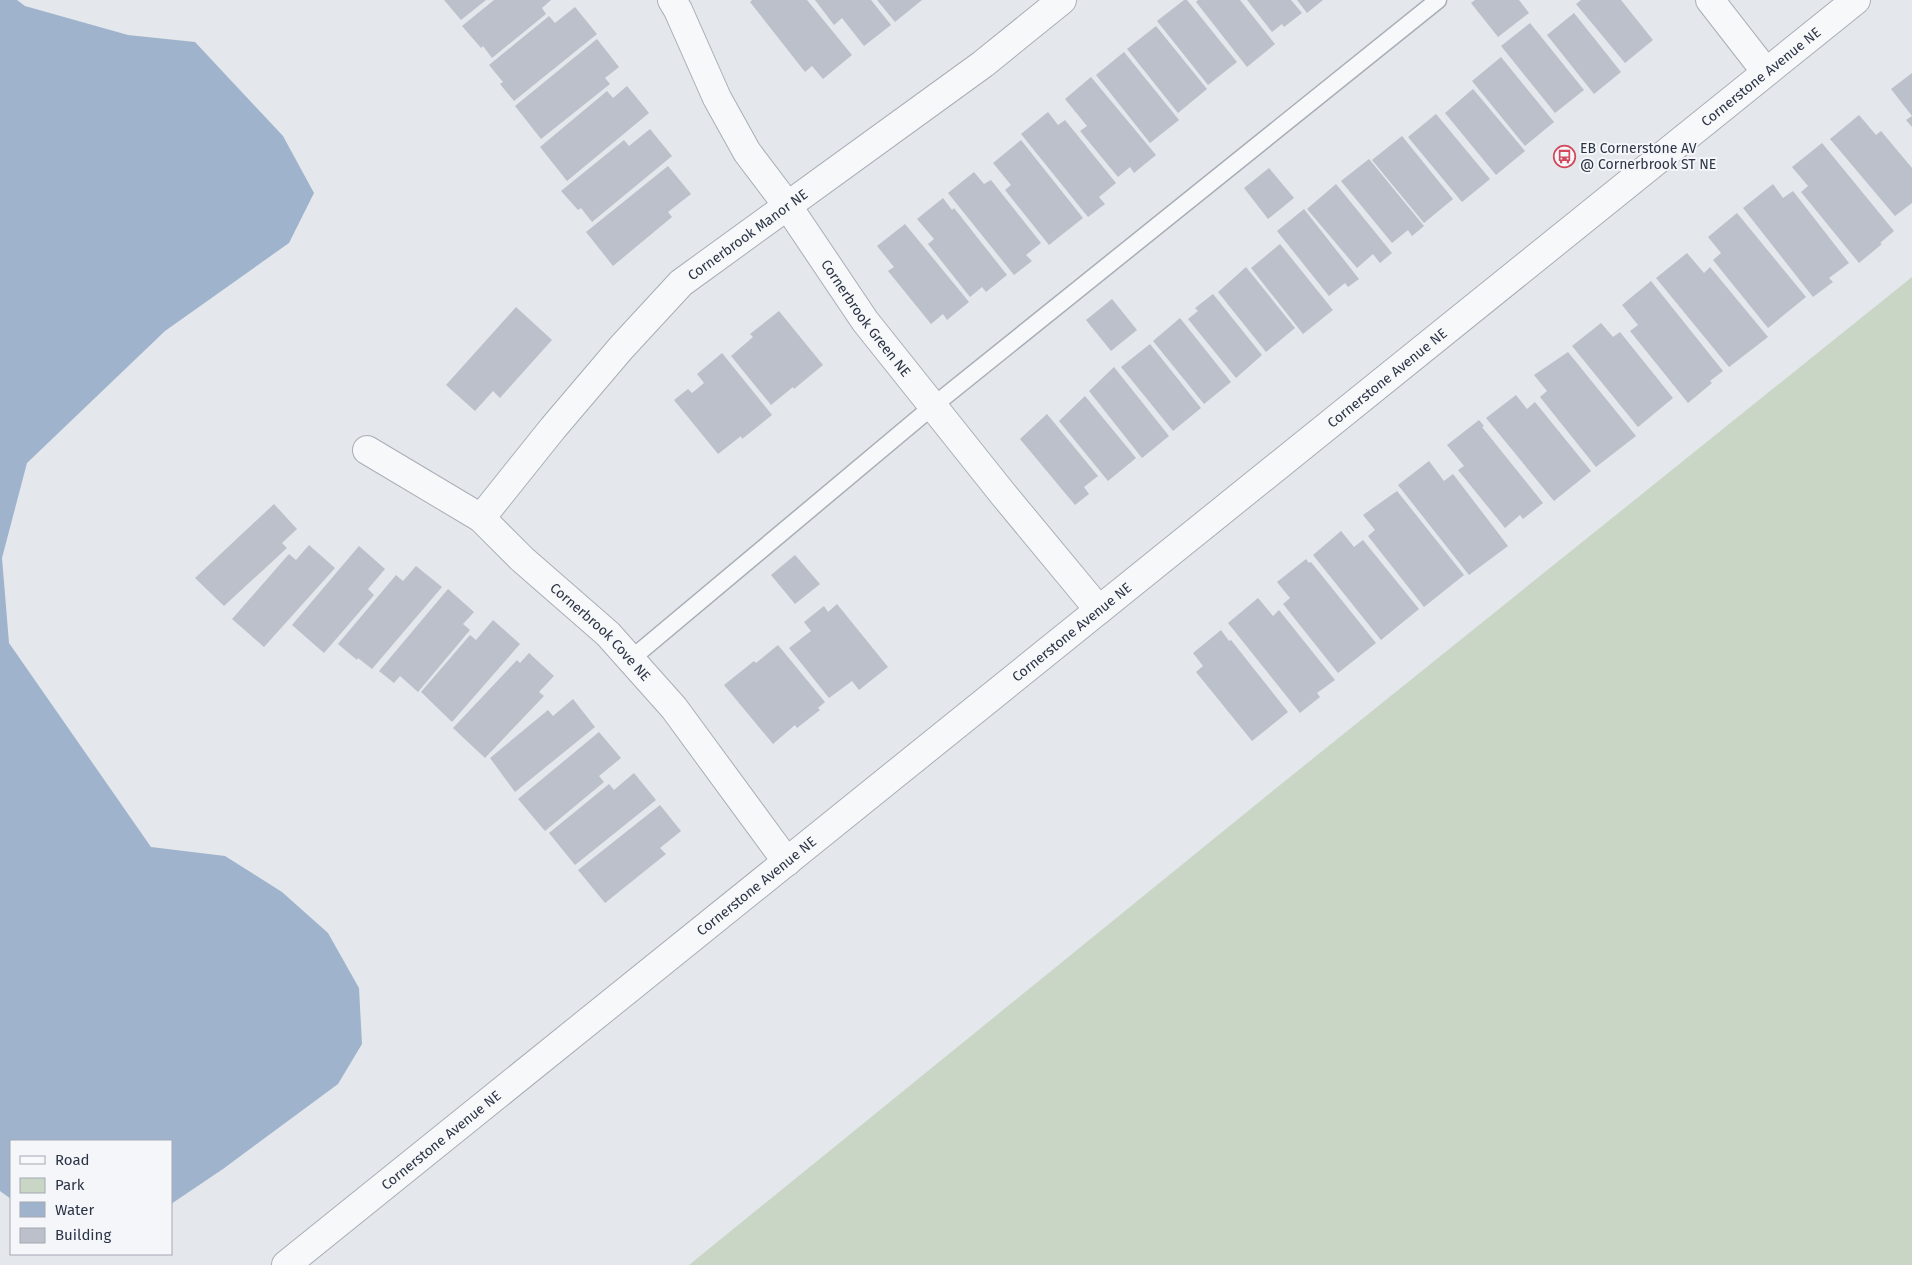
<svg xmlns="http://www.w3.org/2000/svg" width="1912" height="1265" font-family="'Fira Sans',sans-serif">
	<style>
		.green { fill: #c9d6c5 }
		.water { fill: #9fb4cc }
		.building { fill: #bbc0ca }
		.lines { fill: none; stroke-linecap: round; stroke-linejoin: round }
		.service-casing { stroke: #a9aeb7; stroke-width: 19 }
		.minor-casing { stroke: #a9aeb7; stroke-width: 30 }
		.service { stroke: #f7f8fa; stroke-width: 16 }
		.minor { stroke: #f7f8fa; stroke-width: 28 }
		.labels { text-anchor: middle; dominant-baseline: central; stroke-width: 4; stroke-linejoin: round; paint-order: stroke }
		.street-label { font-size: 14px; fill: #2b3445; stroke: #f4f6f9 }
		.poi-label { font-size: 14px; fill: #2b3445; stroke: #f4f6f9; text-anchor: start }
	</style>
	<rect width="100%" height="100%" fill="#e4e7ec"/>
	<path class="green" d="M 1912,277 L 1912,1265 L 689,1265 L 1280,785 Z"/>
	<path class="water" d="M 0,0 L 17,0 L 25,6 L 128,35 L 195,42 L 283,136 L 314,193 L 289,243 L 165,331 L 27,463 L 2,558 L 9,643 L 151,847 L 225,856 L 282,892 L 328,933 L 359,988 L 362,1044 L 338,1084 L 223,1169 L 171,1204 L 171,1141 L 11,1141 L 11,1199 L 0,1191 Z"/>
	<g class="building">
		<path d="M 444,0 L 486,0 L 461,20 Z"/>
		<path d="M 494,0 L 551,0 L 542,8 L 546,14 L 492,58 L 483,46 L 481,48 L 462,26 Z"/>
		<path d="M 752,0 L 807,0 L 852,55 L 823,79 L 812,66 L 805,72 L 750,2 Z"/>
		<path d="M 815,0 L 871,0 L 891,25 L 864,46 L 842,18 L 834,25 Z"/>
		<path d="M 877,0 L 922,0 L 895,22 Z"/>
		<path d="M 1184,0 L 1187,0 L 1237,62 L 1208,85 L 1157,21 Z"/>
		<path d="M 1198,0 L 1240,0 L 1275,44 L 1247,67 L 1196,2 Z"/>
		<path d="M 1247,0 L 1291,0 L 1302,13 L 1284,27 L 1282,24 L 1272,32 Z"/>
		<path d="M 1297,0 L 1323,0 L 1307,13 Z"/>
		<path d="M 1475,0 L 1519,0 L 1529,13 L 1498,37 L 1471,3 Z"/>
		<path d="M 1581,0 L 1621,0 L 1653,40 L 1625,63 L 1576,4 Z"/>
		<path d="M 575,7 L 597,34 L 514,101 L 500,84 L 503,82 L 489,65 L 549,16 L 555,23 Z"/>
		<path d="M 1574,13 L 1621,72 L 1594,94 L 1547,35 Z"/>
		<path d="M 1530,23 L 1584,90 L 1555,113 L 1501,46 Z"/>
		<path d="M 1156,26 L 1207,89 L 1178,113 L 1127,49 Z"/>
		<path d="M 597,39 L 619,67 L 605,78 L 610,84 L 541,139 L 515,106 Z"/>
		<path d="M 1124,52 L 1179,120 L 1150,143 L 1096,75 Z"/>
		<path d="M 1501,57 L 1554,122 L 1525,146 L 1472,81 Z"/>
		<path d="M 1912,73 L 1912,127 L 1906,120 L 1912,116 L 1891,89 Z"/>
		<path d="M 1091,77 L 1156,155 L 1134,173 L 1130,167 L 1118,177 L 1080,131 L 1087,126 L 1065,99 Z"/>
		<path d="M 627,86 L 649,113 L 567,181 L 540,147 L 607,91 L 613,98 Z"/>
		<path d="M 1473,89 L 1525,151 L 1496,175 L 1445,113 Z"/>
		<path d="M 1048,112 L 1058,125 L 1065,120 L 1116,183 L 1099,197 L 1105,204 L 1088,217 L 1021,134 Z"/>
		<path d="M 1436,114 L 1490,179 L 1462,202 L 1408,137 Z"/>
		<path d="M 1859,115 L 1876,135 L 1881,131 L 1912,168 L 1912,203 L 1895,216 L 1830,139 Z"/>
		<path d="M 650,129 L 672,156 L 592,222 L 581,208 L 578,210 L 561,191 L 624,140 L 629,146 Z"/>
		<path d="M 1402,136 L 1453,199 L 1424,223 L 1372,160 Z"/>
		<path d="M 1021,140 L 1083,218 L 1049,245 L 1005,190 L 1011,185 L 993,163 Z"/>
		<path d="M 1822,143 L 1894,231 L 1880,243 L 1882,244 L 1859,263 L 1801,192 L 1808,186 L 1792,167 Z"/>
		<path d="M 1369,159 L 1424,226 L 1412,236 L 1408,230 L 1392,243 L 1341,181 Z"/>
		<path d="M 668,166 L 691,194 L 668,212 L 672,217 L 613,266 L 586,232 Z"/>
		<path d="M 1269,168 L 1294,198 L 1268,219 L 1244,188 Z"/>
		<path d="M 974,172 L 984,184 L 991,180 L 1041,243 L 1026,255 L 1032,261 L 1014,275 L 948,193 Z"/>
		<path d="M 1336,184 L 1392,253 L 1380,263 L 1373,254 L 1357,268 L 1307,209 Z"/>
		<path d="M 1773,184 L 1783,198 L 1793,191 L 1849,263 L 1829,278 L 1833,282 L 1813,297 L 1743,208 Z"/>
		<path d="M 943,198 L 952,210 L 954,208 L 1007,275 L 986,292 L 982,287 L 970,297 L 928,244 L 934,239 L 917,219 Z"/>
		<path d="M 1304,209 L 1359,279 L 1348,287 L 1345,283 L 1329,296 L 1277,231 Z"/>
		<path d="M 1737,213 L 1806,297 L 1768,328 L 1713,260 L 1721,253 L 1708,237 Z"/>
		<path d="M 905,224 L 969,302 L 947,320 L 943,314 L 931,324 L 888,271 L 894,267 L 877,246 Z"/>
		<path d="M 1280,244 L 1333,310 L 1303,334 L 1251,268 Z"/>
		<path d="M 1687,253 L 1704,273 L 1710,267 L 1768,337 L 1729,367 L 1656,278 Z"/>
		<path d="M 1246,267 L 1295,328 L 1266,352 L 1218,292 Z"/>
		<path d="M 1651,281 L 1723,371 L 1710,381 L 1712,383 L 1688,403 L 1630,331 L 1638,325 L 1622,305 Z"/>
		<path d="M 1213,294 L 1262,355 L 1236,378 L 1188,319 L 1198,311 L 1195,308 Z"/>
		<path d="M 1112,299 L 1137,330 L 1111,351 L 1086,320 Z"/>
		<path d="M 516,307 L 552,340 L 500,398 L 493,391 L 475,411 L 446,385 Z"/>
		<path d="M 779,311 L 823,365 L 794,389 L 793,387 L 771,405 L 731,356 L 753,337 L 750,334 Z"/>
		<path d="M 1180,318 L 1231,382 L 1204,404 L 1153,341 Z"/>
		<path d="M 1601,323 L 1613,337 L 1620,332 L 1673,398 L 1638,427 L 1572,346 Z"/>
		<path d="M 1150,344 L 1201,408 L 1173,431 L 1121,367 Z"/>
		<path d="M 1568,352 L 1636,436 L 1596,467 L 1540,397 L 1547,391 L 1534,375 Z"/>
		<path d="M 722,353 L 772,415 L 742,439 L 741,436 L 718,454 L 674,400 L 688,389 L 692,393 L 704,383 L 697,374 Z"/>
		<path d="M 1114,367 L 1169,436 L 1142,458 L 1089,391 Z"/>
		<path d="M 1516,395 L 1527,409 L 1535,402 L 1591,471 L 1554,501 L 1486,418 Z"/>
		<path d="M 1085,396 L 1136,458 L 1108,481 L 1059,421 Z"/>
		<path d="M 1047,414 L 1098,476 L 1084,487 L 1089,494 L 1075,505 L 1020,439 Z"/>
		<path d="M 1479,420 L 1484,426 L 1482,427 L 1543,503 L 1523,519 L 1520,515 L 1505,528 L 1458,470 L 1464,466 L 1447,445 Z"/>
		<path d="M 1429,461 L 1444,481 L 1453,474 L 1508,546 L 1469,575 L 1398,485 Z"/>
		<path d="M 1397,491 L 1464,575 L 1424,607 L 1368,536 L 1375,530 L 1363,515 Z"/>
		<path d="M 274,504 L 297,529 L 282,543 L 287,548 L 224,606 L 195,578 Z"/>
		<path d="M 1341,531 L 1354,547 L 1363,540 L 1419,609 L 1381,640 L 1313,555 Z"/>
		<path d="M 309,545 L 335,568 L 264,647 L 232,619 L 289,554 L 296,560 Z"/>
		<path d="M 359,546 L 385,569 L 368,589 L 374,595 L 324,653 L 292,625 Z"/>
		<path d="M 795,555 L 820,584 L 795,604 L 771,575 Z"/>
		<path d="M 1306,559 L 1309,563 L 1311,562 L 1376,643 L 1338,673 L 1283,604 L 1290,598 L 1277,582 Z"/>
		<path d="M 416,566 L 442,587 L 372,669 L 358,658 L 357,660 L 338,644 L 396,575 L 403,581 Z"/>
		<path d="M 448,589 L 474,612 L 463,624 L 470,630 L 418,692 L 400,676 L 394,683 L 379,671 Z"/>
		<path d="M 1258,598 L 1273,616 L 1279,610 L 1335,680 L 1317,693 L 1320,697 L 1300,713 L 1228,623 Z"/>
		<path d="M 837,604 L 888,667 L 859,690 L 852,681 L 829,698 L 789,648 L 811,631 L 804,622 L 824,606 L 828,612 Z"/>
		<path d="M 493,620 L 520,644 L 452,722 L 421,692 L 470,635 L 476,640 Z"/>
		<path d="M 1221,630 L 1229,641 L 1231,640 L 1288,712 L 1252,741 L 1196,672 L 1203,666 L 1193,653 Z"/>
		<path d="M 778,645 L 825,702 L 818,708 L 820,710 L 797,728 L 795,725 L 773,744 L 724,685 L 754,661 L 756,663 Z"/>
		<path d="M 529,653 L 554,676 L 539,692 L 544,696 L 485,758 L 453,728 L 517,660 L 520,663 Z"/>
		<path d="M 573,699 L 595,727 L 515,792 L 490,758 L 548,710 L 553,716 Z"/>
		<path d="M 599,732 L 621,758 L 599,776 L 604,782 L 545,831 L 518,799 Z"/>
		<path d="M 634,773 L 656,800 L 575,865 L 549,833 L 609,784 L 614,790 Z"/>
		<path d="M 660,805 L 681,831 L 660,848 L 666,854 L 605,903 L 578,870 Z"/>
	</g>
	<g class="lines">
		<defs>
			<path id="service" d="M 631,659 L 933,406 L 1438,0"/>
			<g id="minor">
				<path id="s1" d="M 672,0 L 678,10 L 717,98 L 747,152 L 787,205 L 865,321 L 1003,494 L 1099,610"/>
				<path d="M 1710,0 L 1766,72"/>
				<path id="s2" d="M 367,450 L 481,518 L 522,559 L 608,634 L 674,708 L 787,862"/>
				<path id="s3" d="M 481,518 L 553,428 L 621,348 L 681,283 L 983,64 L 1062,0"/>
				<path id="s4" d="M 286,1265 L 1856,0"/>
			</g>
		</defs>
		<use href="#service" class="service-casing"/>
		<use href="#minor" class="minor-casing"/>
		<use href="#service" class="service"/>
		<use href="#minor" class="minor"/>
	</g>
	<defs>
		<symbol id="bus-ring" viewBox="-11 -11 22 22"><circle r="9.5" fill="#f4f6f9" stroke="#d1495b" stroke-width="1.5"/><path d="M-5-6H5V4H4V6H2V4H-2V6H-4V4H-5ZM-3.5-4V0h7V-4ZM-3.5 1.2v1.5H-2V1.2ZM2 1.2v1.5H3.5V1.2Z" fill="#d1495b"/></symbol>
	</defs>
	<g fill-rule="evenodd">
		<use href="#bus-ring" x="1552" y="144" width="25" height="25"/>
	</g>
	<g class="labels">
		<g class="street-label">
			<text stroke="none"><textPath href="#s4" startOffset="1894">Cornerstone Avenue NE</textPath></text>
			<text stroke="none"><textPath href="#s3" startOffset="391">Cornerbrook Manor NE</textPath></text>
			<text stroke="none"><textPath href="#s1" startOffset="374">Cornerbrook Green NE</textPath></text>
			<text stroke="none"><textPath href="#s4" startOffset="1414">Cornerstone Avenue NE</textPath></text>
			<text stroke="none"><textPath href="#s2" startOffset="298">Cornerbrook Cove NE</textPath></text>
			<text stroke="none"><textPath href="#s4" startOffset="1009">Cornerstone Avenue NE</textPath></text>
			<text stroke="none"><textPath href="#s4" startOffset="604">Cornerstone Avenue NE</textPath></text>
			<text stroke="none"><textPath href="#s4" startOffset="199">Cornerstone Avenue NE</textPath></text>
		</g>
		<g class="poi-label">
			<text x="1580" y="148">EB Cornerstone AV<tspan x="1580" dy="16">@ Cornerbrook ST NE</tspan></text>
		</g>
	</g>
	<rect x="10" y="1140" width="162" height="115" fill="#f4f6f9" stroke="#a4a8b1"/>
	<rect x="20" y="1156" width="25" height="8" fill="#f7f8fa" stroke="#a4a8b1"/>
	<text x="55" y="1165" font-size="15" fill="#2b3445">Road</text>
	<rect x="20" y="1178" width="25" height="15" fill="#c9d6c5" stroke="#a4a8b1"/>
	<text x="55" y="1190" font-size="15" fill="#2b3445">Park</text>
	<rect x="20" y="1202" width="25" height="15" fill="#9fb4cc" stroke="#a4a8b1"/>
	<text x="55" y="1215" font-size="15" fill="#2b3445">Water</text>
	<rect x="20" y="1228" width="25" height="15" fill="#bbc0ca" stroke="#a4a8b1"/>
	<text x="55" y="1240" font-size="15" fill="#2b3445">Building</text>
</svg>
